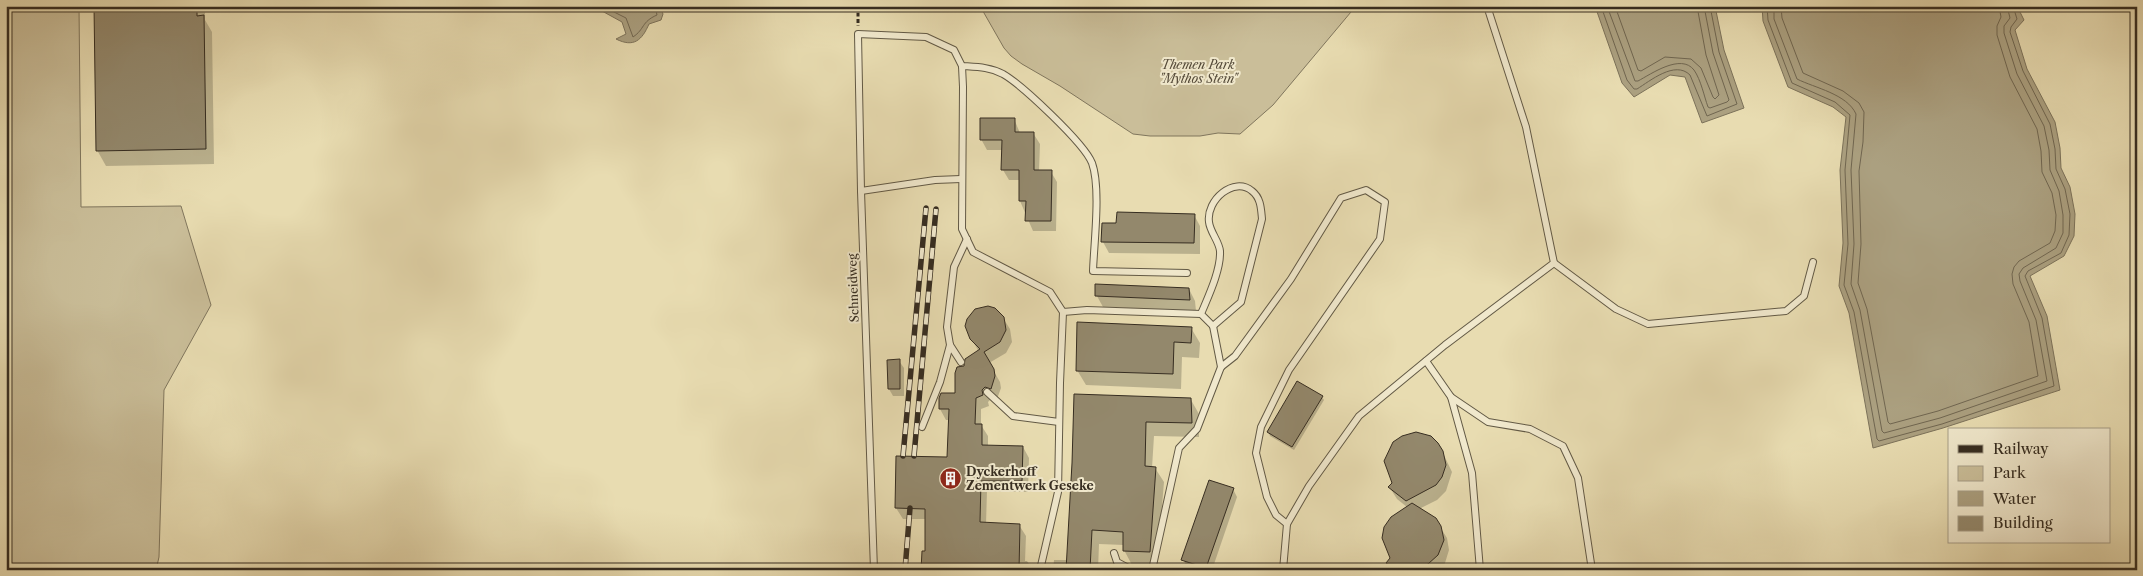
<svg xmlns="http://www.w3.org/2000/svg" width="2143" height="576" font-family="'Libre Caslon Text',serif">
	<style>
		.green { fill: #cabe99; stroke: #80765d }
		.water { fill: #aba080; stroke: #7c725a }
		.shadow { fill: #0003 }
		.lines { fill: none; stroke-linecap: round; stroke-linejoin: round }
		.shore { stroke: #706650; stroke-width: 1 }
		.building { fill: #93886c; stroke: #362d21 }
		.service-casing { stroke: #625945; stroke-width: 8 }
		.path { stroke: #362d21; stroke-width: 3; stroke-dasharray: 4 2.5; stroke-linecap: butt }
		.service { stroke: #f0e8cc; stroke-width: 6 }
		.rail-casing { stroke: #362d21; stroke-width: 5.5 }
		.rail { stroke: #f0e8cc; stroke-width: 4; stroke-dasharray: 11; stroke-linecap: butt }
		.labels { text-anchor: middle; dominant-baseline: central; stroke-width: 4; stroke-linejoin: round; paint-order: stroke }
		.park-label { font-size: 12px; font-style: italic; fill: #544a39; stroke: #f0e8cc }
		.street-label { font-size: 12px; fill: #362d21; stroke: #f0e8cc }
		.poi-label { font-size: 12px; font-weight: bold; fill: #362d21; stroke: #f0e8cc; text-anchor: start }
	</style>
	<rect width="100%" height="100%" fill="#e8dcb1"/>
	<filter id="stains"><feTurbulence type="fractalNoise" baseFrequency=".004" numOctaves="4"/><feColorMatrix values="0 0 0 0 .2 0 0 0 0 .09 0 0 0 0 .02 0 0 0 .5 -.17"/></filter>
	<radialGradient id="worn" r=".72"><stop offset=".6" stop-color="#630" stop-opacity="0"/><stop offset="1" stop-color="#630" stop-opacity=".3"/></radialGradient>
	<g class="green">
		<path d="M 62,6 L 79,6 L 81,207 L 181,206 L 211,305 L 164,390 L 159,557 L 156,570 L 6,570 L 6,10 Z"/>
		<path d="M 980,6 L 1356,6 L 1273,105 L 1240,134 L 1218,133 L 1200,136 L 1150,136 L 1133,134 L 1060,86 L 1022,64 L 1011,56 L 1004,48 Z"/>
	</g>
	<g class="water">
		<path d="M 601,6 L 660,6 L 663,14 L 661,20 L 649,24 C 642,40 634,48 616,39 L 626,34 L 622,22 L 602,11 Z"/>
		<path d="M 1595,6 L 1715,6 L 1724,50 L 1744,108 L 1702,123 L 1685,77 L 1670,75 L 1634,97 L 1622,83 Z"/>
		<path d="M 1762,6 L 2017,6 L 2024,20 L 2015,30 L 2027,69 L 2055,122 L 2060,148 L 2061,168 L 2070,187 L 2075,214 L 2074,236 L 2064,256 L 2030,276 L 2047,316 L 2060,390 L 1943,428 L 1873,448 L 1849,313 L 1839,286 L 1843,243 L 1840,170 L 1846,117 L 1833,107 L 1788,87 L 1763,21 Z"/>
	</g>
	<g class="shadow">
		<path d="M 95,6 L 205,6 L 205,20 L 212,32 L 214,164 L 106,166 L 97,150 Z"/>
		<path d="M 1014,119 L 1020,133 L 1033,133 L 1040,144 L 1039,171 L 1051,172 L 1057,182 L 1056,231 L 1033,231 L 1020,201 L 1020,180 L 1009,180 L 1003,170 L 1003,150 L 987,150 L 981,139 Z"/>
		<path d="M 1194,215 L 1200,226 L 1200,254 L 1109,253 L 1103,242 L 1118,224 Z"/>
		<path d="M 1189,289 L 1195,301 L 1196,311 L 1103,307 L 1097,296 Z"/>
		<path d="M 1003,318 L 1010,329 L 1012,342 L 1006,353 L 989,363 L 1000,382 L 1001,388 L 997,399 L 992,398 L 988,402 L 989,406 L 981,409 L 981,425 L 988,436 L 988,446 L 1023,447 L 1029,458 L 1028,492 L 987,491 L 986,524 L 1019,525 L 1026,536 L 1025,561 L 1027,561 L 1033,570 L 923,570 L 926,553 L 926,519 L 903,519 L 896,508 L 948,459 L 950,420 L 946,420 L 940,409 L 956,395 L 965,367 L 979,352 L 971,338 Z"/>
		<path d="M 1191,328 L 1200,343 L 1199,358 L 1182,357 L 1181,389 L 1086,385 L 1077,370 Z"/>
		<path d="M 899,361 L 904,368 L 904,396 L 893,396 L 889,389 Z"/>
		<path d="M 1075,396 L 1191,400 L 1199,414 L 1199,437 L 1154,436 L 1152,468 L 1155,468 L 1164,482 L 1157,566 L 1132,565 L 1124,550 L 1124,545 L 1099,544 L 1098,570 L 1053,570 L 1054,560 L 1068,560 Z"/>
		<path d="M 1322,397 L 1324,400 L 1294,450 L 1270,436 L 1268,432 Z"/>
		<path d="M 1440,447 L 1452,472 L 1446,491 L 1437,500 L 1419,509 L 1435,519 L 1447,538 L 1449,550 L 1445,563 L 1440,570 L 1392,570 L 1387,563 L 1391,558 L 1407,507 L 1397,499 L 1390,488 Z"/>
		<path d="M 1233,489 L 1237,497 L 1212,570 L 1195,570 L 1187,567 L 1183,559 Z"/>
	</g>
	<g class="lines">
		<g class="shore">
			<path d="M 606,6 L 608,9 L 626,18 L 633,37 C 645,29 641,22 657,15 L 655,6"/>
			<path d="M 1601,6 L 1627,80 L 1634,89 L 1637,89 C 1650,81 1675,60 1690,75 L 1707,116 L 1737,104 L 1719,52 L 1710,6"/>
			<path d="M 1607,6 L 1635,81 L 1638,81 C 1651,74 1681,53 1694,70 C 1701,80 1704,96 1708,107 L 1710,108 L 1727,102 L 1729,100 L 1713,53 L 1704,6"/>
			<path d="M 1615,6 L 1638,70 L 1641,71 L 1665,57 L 1691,59 L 1701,68 L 1713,97 L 1715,99 L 1719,95 L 1706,55 L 1697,6"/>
			<path d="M 1767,6 L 1768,20 L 1792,83 L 1835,102 L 1850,115 L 1845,170 L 1848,244 L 1844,285 L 1854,312 L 1877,439 L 1879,441 L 1942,424 L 2054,386 L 2042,318 L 2025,276 L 2028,271 L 2061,253 L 2069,235 L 2070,214 L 2065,189 L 2056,169 L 2055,149 L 2050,124 L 2023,71 L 2010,32 L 2011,27 L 2017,19 L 2013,6"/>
			<path d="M 1774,6 L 1774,19 L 1797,79 C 1815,88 1847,94 1856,114 L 1851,170 L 1854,244 L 1851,284 L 1860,310 L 1882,431 L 1884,433 L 1940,418 L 2047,381 L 2036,320 L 2020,281 L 2019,274 L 2023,268 L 2056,248 L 2063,233 L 2063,215 L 2059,191 L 2050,170 L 2049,150 L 2044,126 L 2017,74 L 2004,33 L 2004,26 L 2010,18 L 2007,6"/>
			<path d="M 1781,6 L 1782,18 L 1803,73 L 1843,91 L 1859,103 L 1864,112 L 1863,142 L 1859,171 L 1861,244 L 1858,283 L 1867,309 L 1888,422 L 1890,424 L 1938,411 L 2038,376 L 2029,322 L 2013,284 L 2012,274 L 2014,267 L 2019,261 L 2050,243 L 2055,231 L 2056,215 L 2052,193 L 2042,172 L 2041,151 L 2037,129 L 2010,77 L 1997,35 L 1997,26 L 2001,17 L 1999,6"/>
		</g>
	</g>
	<g class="building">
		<path d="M 94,6 L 197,6 L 197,16 L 204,15 L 206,149 L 96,151 Z"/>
		<path d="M 980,118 L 1015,118 L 1015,132 L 1034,132 L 1034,170 L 1052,170 L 1051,221 L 1025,221 L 1026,201 L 1019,201 L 1019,170 L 1001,170 L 1002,140 L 980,140 Z"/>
		<path d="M 1117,212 L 1195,214 L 1194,243 L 1101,242 L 1102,223 L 1116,223 Z"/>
		<path d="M 1095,284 L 1189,288 L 1190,300 L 1095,296 Z"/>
		<path d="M 988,306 L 995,308 L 1004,317 L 1006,330 L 1000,342 L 984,352 L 994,369 L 995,376 L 991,389 L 985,387 L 982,390 L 983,395 L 976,398 L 975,424 L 982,424 L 982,445 L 1023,446 L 1022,481 L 981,481 L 980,522 L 1020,524 L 1019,570 L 921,570 L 922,551 L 925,551 L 925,509 L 895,508 L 896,456 L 947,457 L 949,409 L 939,409 L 939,398 L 941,393 L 955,393 L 955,373 L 957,367 L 964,366 L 965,359 L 980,349 L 970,339 L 965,326 L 967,319 L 975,309 Z"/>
		<path d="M 1077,322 L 1192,327 L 1191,343 L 1174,342 L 1173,374 L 1076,371 Z"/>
		<path d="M 900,359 L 900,389 L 888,389 L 887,360 Z"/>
		<path d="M 1297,381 L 1323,396 L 1292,447 L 1267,432 Z"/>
		<path d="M 1074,394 L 1191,398 L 1192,423 L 1146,422 L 1145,466 L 1156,467 L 1150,552 L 1123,551 L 1123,532 L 1092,530 L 1090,570 L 1066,570 L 1072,463 Z"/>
		<path d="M 1416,432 L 1431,436 L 1438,443 L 1443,451 L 1446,465 L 1442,477 L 1436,485 L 1406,501 L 1388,487 L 1392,483 L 1384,461 L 1393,442 L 1402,436 Z"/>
		<path d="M 1209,480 L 1234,488 L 1206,568 L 1181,560 Z"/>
		<path d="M 1412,503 L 1436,518 L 1441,526 L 1444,540 L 1438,555 L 1428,564 L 1416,570 L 1395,570 L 1386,563 L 1390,558 L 1382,538 L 1384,527 L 1391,517 Z"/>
	</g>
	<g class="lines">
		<defs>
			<g id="service">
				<path d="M 962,66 C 976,67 990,67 1003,74 C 1022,85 1084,143 1092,163 C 1101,188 1094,243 1093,271 L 1187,273"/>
				<path d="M 861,191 L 935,180 L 961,179"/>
				<path d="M 1554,263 L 1616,309 L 1648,324 L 1786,311 L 1804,296 L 1813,262"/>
				<path d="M 1063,312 L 1087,310 L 1201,314 C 1208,297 1221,270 1220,251 C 1219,241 1210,232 1209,222 C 1206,200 1234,176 1252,191 C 1261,198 1261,209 1262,219 L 1241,302 L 1213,326 L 1201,314"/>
				<path d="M 1213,326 L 1221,367"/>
				<path d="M 1426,361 L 1451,397 L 1488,422 L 1530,429 L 1563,446 L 1578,478 L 1592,570"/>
				<path d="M 961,362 L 950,345 L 947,327 L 954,267 L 967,239"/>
				<path d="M 987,392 L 1013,416 L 1059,422"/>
				<path d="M 1451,397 L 1472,473 L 1480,570"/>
				<path d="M 922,427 L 940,382 L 950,345"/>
				<path d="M 1114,553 L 1117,562 L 1130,569 L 1150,570"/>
				<path d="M 874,570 L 861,191 L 858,34 L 926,37 L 954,50 L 962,66 L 963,87 L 962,229 L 973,252 L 1050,292 L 1063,312 L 1060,383 L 1058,492 L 1040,570"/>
				<path d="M 1152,570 L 1179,448 L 1197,429 L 1221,367 L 1235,356 L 1291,279 L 1341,198 L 1366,190 L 1385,202 L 1380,239 L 1289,370 L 1261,427 L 1256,453 L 1267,497 L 1276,515 L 1287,524"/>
				<path d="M 1283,570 L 1287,524 L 1309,486 L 1359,416 L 1445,345 L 1554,263 L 1526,127 L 1487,6"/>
			</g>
		</defs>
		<use href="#service" class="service-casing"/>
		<path class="path" d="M 858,6 L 858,26"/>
		<use href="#service" class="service"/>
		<defs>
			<g id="rail">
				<path d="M 903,456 L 926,208"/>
				<path d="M 914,456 L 936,209"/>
				<path d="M 905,570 L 910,508"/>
			</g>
		</defs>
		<use href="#rail" class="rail-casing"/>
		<use href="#rail" class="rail"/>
	</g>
	<defs>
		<symbol id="building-disc" viewBox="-11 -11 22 22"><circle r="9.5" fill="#8f2418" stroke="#f0e8cc"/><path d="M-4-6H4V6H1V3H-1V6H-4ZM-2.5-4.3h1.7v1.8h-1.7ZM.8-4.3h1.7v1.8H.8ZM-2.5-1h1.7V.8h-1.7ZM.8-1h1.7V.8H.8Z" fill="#fff"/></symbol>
	</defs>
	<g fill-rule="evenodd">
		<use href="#building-disc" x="938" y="466" width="25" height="25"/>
	</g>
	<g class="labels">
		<g class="park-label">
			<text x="1198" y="64">Themen Park<tspan x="1198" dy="14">"Mythos Stein"</tspan></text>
		</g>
		<g class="street-label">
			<text transform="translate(853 288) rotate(-92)">Schneidweg</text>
		</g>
		<g class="poi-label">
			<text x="966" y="471">Dyckerhoff<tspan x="966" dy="14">Zementwerk Geseke</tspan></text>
		</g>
	</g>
	<rect width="2143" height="576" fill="none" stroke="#e8dcb1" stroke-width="25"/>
	<rect x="8" y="8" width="2128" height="561" fill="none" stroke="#362d21" stroke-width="2.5"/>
	<rect x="12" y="12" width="2118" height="551" fill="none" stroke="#362d21"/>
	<rect x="1948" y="428" width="162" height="115" fill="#f0e8cc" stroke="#a69d88"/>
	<rect x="1958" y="445" width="25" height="8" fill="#362d21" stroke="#a69d88"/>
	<text x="1993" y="454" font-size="15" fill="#362d21">Railway</text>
	<rect x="1958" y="466" width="25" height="15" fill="#cabe99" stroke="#a69d88"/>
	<text x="1993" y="478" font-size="15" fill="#362d21">Park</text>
	<rect x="1958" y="491" width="25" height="15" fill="#aba080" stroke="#a69d88"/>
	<text x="1993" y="504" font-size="15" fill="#362d21">Water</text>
	<rect x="1958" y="516" width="25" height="15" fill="#93886c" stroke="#a69d88"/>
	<text x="1993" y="528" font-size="15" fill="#362d21">Building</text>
	<rect width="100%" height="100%" filter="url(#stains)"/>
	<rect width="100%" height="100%" fill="url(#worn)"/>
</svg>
